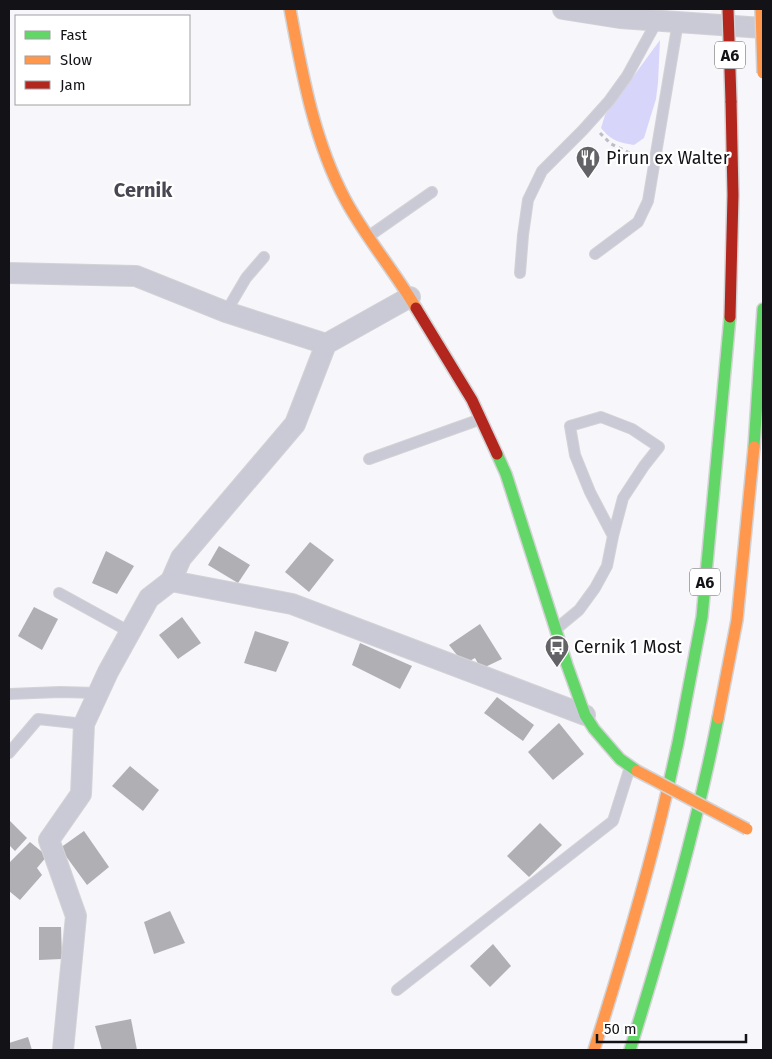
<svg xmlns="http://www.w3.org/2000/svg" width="772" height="1059" font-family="'Fira Sans',sans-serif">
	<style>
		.green { fill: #d8d5fa }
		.building { fill: #afafb4 }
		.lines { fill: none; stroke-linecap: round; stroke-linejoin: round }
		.lane-casing { stroke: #d3d3d6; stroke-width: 12 }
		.street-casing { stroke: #d3d3d6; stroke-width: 22 }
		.fast-casing { stroke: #d3d3d6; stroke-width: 14 }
		.slow-casing { stroke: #d3d3d6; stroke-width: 14 }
		.jam-casing { stroke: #d3d3d6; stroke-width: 14 }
		.path { stroke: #bdbdc5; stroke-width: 3; stroke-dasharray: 4 4; stroke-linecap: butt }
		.lane { stroke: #cac9d6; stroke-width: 10 }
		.street { stroke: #cac9d6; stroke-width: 20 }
		.fast { stroke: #63d668; stroke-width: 11 }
		.slow { stroke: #ff974d; stroke-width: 11 }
		.jam { stroke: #b3261e; stroke-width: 11 }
		.slow-bridge-casing { stroke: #d3d3d6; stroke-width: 14; stroke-linecap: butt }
		.jam-bridge-casing { stroke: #d3d3d6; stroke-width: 14; stroke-linecap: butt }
		.slow-bridge { stroke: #ff974d; stroke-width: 11 }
		.jam-bridge { stroke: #b3261e; stroke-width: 11 }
		.labels { text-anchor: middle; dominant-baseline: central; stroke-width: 4.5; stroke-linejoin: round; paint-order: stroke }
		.shield { fill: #fff; stroke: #5a595d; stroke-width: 1 }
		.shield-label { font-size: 16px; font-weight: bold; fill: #131217 }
		.poi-label { font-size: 18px; fill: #131217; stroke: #fff; text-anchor: start }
		.quarter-label { font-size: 20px; font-weight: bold; fill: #474652; stroke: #fff }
	</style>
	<rect width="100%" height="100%" fill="#f7f7fb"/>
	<path class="green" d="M 660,40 L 658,83 L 656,99 L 644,138 L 634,145 C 617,142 612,141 601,128 L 605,115 Z"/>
	<g class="building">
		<path d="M 310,542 L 334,560 L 309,592 L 285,572 Z"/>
		<path d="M 219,546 L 250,565 L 238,583 L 208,565 Z"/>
		<path d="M 106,551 L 134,566 L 117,594 L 92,583 Z"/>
		<path d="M 34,607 L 58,619 L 42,650 L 18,636 Z"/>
		<path d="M 182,617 L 201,643 L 178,659 L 159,635 Z"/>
		<path d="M 480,624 L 502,659 L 481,669 L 475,658 L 464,664 L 449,645 Z"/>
		<path d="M 255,631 L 289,642 L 276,672 L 244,663 Z"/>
		<path d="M 360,643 L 412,666 L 400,689 L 352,665 Z"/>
		<path d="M 497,697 L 534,725 L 523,741 L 484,713 Z"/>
		<path d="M 559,723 L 584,754 L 553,780 L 528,752 Z"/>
		<path d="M 130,766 L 159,790 L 143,811 L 112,786 Z"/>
		<path d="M 9,820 L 27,838 L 15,851 L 9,845 Z"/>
		<path d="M 540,823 L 562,845 L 529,877 L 507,856 Z"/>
		<path d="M 84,831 L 109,867 L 87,885 L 60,848 Z"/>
		<path d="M 30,842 L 47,856 L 37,868 L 42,875 L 20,900 L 9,891 L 9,863 Z"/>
		<path d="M 170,911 L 185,943 L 154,954 L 144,922 Z"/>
		<path d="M 39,927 L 61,927 L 62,959 L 39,960 Z"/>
		<path d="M 493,944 L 511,966 L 490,987 L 470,966 Z"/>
		<path d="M 131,1019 L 137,1050 L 102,1050 L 95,1026 Z"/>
		<path d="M 28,1037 L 32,1050 L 9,1050 L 9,1043 Z"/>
	</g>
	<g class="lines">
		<defs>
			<g id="lane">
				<path d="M 369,236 L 432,192"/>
				<path d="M 595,254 L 638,222 L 648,201 L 678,22"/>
				<path d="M 520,273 L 523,235 L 528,200 L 542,171 L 583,130 L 609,101 L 627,76 L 657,21"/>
				<path d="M 226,312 L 246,278 L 264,257"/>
				<path d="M 369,459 L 481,419"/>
				<path d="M 59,593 L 130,632"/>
				<path d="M 556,629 L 579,610 L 595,588 L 607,566 L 613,536 L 623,498 L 644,466 L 659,447 L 632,429 L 601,417 L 570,426 L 575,455 L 590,492 L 613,536"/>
				<path d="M 9,694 L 60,692 L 98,693"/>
				<path d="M 9,753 L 38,719 L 84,724"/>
				<path d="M 397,990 L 613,821 L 630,767"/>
			</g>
			<g id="street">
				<path d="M 563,9 L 620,18 L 763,28"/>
				<path d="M 9,273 L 136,276 L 226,312 L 326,344"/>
				<path d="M 171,581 L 181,558 L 295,424 L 326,344 L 410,297"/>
				<path d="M 63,1050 L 76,916 L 49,840 L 81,794 L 84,724 L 108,672 L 149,598 L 171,581 L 292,604 L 585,715"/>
			</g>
			<g id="fast">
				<path d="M 754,447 L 763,309"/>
				<path d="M 497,454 L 506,474 L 567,665 L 585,715 L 594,729 L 620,759 L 637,771"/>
				<path d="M 667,792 L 678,743 L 702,617 L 730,317"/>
				<path d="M 630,1050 C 664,941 696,830 718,718"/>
			</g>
			<g id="slow">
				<path d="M 290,9 C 302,73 314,141 345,199 C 365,237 394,270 416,308"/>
				<path d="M 718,718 L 737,620 L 754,447"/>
				<path d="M 594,1050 C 621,965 647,879 667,792"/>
			</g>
			<g id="jam">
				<path d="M 416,308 L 472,400 L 497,454"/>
				<path d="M 730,317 L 733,195 L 731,101"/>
			</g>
		</defs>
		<use href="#lane" class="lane-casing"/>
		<use href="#street" class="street-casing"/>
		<use href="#fast" class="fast-casing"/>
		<use href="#slow" class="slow-casing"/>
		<use href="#jam" class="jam-casing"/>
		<path class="path" d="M 600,133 L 611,144 L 630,153"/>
		<use href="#lane" class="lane"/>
		<use href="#street" class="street"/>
		<use href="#fast" class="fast"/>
		<use href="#slow" class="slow"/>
		<use href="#jam" class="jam"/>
		<defs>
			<g id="slow-bridge">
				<path d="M 761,9 L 763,73"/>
				<path d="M 637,771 L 747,829"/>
			</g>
			<path id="jam-bridge" d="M 728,9 L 731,101"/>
		</defs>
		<use href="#slow-bridge" class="slow-bridge-casing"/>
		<use href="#jam-bridge" class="jam-bridge-casing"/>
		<use href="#slow-bridge" class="slow-bridge"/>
		<use href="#jam-bridge" class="jam-bridge"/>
	</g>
	<defs>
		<symbol id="restaurant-pin" viewBox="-11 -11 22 30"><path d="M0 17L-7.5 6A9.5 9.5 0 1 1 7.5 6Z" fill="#636267" stroke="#fff"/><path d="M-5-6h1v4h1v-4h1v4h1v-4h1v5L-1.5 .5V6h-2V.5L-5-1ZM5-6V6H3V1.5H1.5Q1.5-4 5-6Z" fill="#fff"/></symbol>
		<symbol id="bus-pin" viewBox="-11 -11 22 30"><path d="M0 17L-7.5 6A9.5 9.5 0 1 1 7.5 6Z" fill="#636267" stroke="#fff"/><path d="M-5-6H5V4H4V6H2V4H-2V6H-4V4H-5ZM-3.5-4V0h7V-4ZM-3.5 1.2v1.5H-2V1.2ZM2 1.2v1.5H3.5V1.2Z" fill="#fff"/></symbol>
	</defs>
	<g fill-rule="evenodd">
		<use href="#restaurant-pin" x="574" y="144" width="28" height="38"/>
		<use href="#bus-pin" x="543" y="633" width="28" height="38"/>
	</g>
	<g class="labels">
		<g class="shield">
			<rect x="715" y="41.5" width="30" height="27" rx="4"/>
			<rect x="690" y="568.5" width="30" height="27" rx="4"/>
		</g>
		<g class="shield-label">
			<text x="730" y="55">A6</text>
			<text x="705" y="582">A6</text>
		</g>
		<g class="poi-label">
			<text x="606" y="158">Pirun ex Walter</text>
			<text x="574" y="647">Cernik 1 Most</text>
		</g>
		<g class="quarter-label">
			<text x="143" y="190">Cernik</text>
		</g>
	</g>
	<rect width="772" height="1059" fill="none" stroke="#131217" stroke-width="20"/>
	<rect x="15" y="15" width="175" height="90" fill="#ffffff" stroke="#a1a0a2"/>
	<rect x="25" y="31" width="25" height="8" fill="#63d668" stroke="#a1a0a2"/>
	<text x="60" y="40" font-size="15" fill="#131217">Fast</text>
	<rect x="25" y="56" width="25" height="8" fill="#ff974d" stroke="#a1a0a2"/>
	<text x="60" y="65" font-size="15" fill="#131217">Slow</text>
	<rect x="25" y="81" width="25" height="8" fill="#b3261e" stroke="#a1a0a2"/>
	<text x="60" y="90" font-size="15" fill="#131217">Jam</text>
	<path d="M597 1034v8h149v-8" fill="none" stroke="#131217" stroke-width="2.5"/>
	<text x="604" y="1034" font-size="15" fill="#131217" stroke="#ffffff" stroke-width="4" paint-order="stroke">50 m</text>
</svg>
